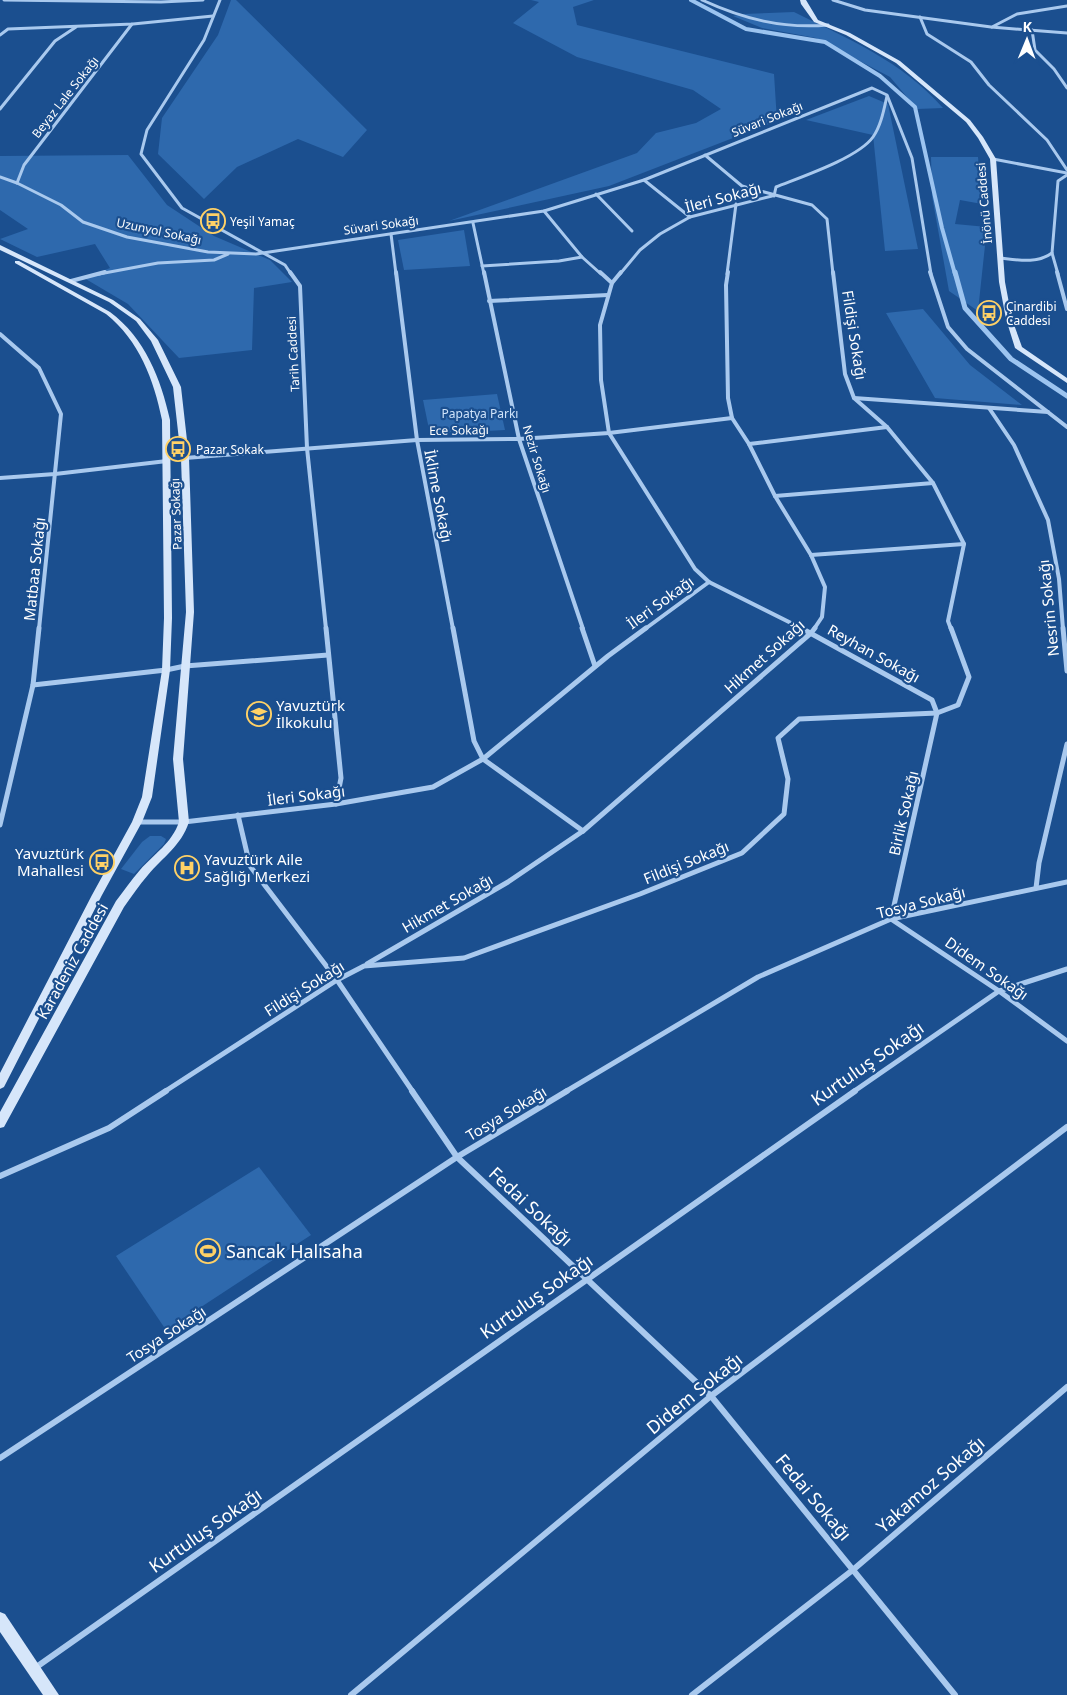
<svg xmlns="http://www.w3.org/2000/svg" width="1067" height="1695" font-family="'Noto Sans',sans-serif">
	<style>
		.green { fill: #2e69ad }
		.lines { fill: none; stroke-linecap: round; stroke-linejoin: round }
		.stream-far1 { stroke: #9cc4f0; stroke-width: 4 }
		.stream { stroke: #9cc4f0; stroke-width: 5 }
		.street-far3 { stroke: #a9c9ee; stroke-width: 3 }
		.street-far2 { stroke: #a9c9ee; stroke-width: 4 }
		.street-far1 { stroke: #a9c9ee; stroke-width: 5 }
		.street { stroke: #a9c9ee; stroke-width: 6 }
		.secondary { fill: #d6e6fa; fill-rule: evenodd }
		.labels { text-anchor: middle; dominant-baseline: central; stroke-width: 4.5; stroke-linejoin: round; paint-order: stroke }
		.far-street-label { font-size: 12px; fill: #fff; stroke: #1b4f8f }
		.far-poi-label { font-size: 12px; fill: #fff; stroke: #1b4f8f; text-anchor: start }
		.far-park-label { font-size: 12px; fill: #cfe3fa; stroke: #1b4f8f }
		.street-label { font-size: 15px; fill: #fff; stroke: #1b4f8f }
		.poi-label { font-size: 15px; fill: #fff; stroke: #1b4f8f; text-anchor: start }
		.near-street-label { font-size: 18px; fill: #fff; stroke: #1b4f8f }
		.near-poi-label { font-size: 18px; fill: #fff; stroke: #1b4f8f; text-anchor: start }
	</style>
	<rect width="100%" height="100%" fill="#1b4f8f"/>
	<g class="green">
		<path d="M 231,0 L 236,0 L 367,130 L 343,157 L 298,139 L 237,167 L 204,199 L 158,154 L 162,118 L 218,35 Z"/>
		<path d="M 531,0 L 594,0 L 573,7 L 577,25 L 774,74 L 777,121 L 609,186 L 449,221 L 637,153 L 656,133 L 696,123 L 721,109 L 693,90 L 577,57 L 513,23 L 539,2 Z"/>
		<path d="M 794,12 C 848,39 902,61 943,108 L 917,109 L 890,77 L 816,38 L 762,28 L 733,16 L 743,14 Z"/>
		<path d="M 869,96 L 888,104 L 918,249 L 885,251 L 873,135 L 806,120 Z"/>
		<path d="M 128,155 L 167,205 L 214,236 L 270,260 L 292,282 L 254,288 L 252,350 L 179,358 L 128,304 L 84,278 L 110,268 L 95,244 L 37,257 L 0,239 L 28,229 L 0,210 L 0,156 Z"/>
		<path d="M 931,157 L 978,157 L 982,204 L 960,200 L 955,224 L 987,227 L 978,311 L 949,291 L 932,196 Z"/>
		<path d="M 464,230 L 470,266 L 404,270 L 398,240 Z"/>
		<path d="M 923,309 L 970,365 L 1022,405 L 935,398 L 886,313 Z"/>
		<path d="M 497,394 L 505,430 L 430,434 L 423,400 Z"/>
		<path d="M 150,836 L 161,836 L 166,839 L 164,844 L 134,874 L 121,869 L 142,842 Z"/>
		<path d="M 259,1167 L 311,1235 L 166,1330 L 116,1256 Z"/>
	</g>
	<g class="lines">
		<path class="stream-far1" d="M 691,0 L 746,29 L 825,42 L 880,76 L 915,107 L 942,228 L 955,274"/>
		<path class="stream" d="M 955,272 L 965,308 L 1011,359 L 1067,396"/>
		<g class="street-far3">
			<path d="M 4,0 L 161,2 L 203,0"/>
			<path d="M 220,0 L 204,40 L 147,130 L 141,154 L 182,208 L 285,265 L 291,274"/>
			<path d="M 702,0 C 743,19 783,29 828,25"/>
			<path d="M 833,0 L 865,10 L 991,27 L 1067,33"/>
			<path d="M 920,17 L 927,34 L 971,62 L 989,85 L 1047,140 L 1067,170"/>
			<path d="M 992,27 L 1017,14 L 1067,6"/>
			<path d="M 1032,30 L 1035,50 L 1054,69 L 1067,88"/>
			<path d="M 0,35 L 8,29 L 133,24 L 213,16"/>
			<path d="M 0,109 L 55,41 L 76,27"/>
			<path d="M 705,155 L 742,186 L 812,205 L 827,219 L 833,274"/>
			<path d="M 993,159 L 1067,173"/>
			<path d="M 0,177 L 17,183 L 61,205 L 83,222 L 127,237 L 208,252 L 256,254 L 544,211 L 644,180 L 872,88 L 887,95 L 912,158 L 931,274"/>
			<path d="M 644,180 L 690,217"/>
			<path d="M 17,183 L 24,165 L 132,24"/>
			<path d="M 596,194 L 632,231"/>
			<path d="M 774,196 L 776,187 C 801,177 858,158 873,137 C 881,126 884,109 887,96"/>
			<path d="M 544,211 L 582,257 L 601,274"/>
			<path d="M 473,223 L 484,274"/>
			<path d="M 391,234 L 396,274"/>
			<path d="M 1000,258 C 1018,260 1037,264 1052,253"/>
			<path d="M 482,266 L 559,261 L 582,257"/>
			<path d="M 99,274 L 158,263 L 214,260 L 228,254"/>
			<path d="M 620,274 L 640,250 L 660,234 L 690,217 L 772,196"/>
			<path d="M 727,274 L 736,204"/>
			<path d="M 1058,274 L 1052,253 L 1058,181 L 1067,175"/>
		</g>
		<g class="street-far2">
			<path d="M 290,272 L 300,286 L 307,448 L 326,629"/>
			<path d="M 396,272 L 417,440 L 453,629"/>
			<path d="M 484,272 L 519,439 L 583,629"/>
			<path d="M 600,272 L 612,283"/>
			<path d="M 621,272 L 612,283 L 600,325 L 601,380 L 609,433 L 695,569 L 709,582 L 803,629"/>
			<path d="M 728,272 L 726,285 L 728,398 L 732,418 L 749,444 L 775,496 L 811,555 L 825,587 L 822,617 L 814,629"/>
			<path d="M 833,272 L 845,374 L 854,398 L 887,427 L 933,483 L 964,544 L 948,621 L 951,629"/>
			<path d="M 930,272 L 948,327 L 967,349 L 1067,427"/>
			<path d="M 1057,272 L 1067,309"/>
			<path d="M 71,281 L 105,272"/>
			<path d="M 489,301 L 608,295"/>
			<path d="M 0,334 L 39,368 L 61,414 L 39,629"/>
			<path d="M 854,398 L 1048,412"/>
			<path d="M 989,408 L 1014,445 L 1048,520 L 1059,579 L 1063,629"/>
			<path d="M 749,444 L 887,427"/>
			<path d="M 185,458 L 417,440 L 519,439 L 609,433 L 732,418"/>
			<path d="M 0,478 L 55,474 L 167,461"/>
			<path d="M 775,496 L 933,483"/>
			<path d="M 811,555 L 964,544"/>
			<path d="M 645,629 L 709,582"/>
		</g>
		<g class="street-far1">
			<path d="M 326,628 L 341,778 L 336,804"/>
			<path d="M 453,628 L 474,741 L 483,759 L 583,831"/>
			<path d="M 582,628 L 595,666"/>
			<path d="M 801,628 L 932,700 L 937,713 L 891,919 L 999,991 L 1067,1041"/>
			<path d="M 1063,628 L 1067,671"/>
			<path d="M 33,685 L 166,670 L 185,666 L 328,655"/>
			<path d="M 238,815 L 250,866 L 337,980 L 413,1092"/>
			<path d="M 137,822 L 184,822 L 336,804 L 433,787 L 483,759 L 608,656 L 646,628"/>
			<path d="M 0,825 L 33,685 L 39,628"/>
			<path d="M 1036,888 L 1039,863 L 1067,744"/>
			<path d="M 367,964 L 508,882 L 583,831 L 811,633 L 815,628"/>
			<path d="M 164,1092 L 337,980 L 364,966 L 464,958 L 640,894 L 742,853 L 784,814 L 788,779 L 778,738 L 799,719 L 937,713 L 958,705 L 969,677 L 951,628"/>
			<path d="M 565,1092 L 758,977 L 891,919 L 1067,882"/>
			<path d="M 853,1092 L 999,991 L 1067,969"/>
		</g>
		<g class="street">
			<path d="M 412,1091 L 457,1157 L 711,1396 L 955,1695"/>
			<path d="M 0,1176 L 109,1128 L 166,1091"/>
			<path d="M 0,1458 L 457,1157 L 567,1091"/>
			<path d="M 35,1668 L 855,1091"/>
			<path d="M 351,1695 L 711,1396 L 1067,1127"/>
			<path d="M 692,1695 L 854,1569 L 1067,1387"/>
		</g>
		<g class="secondary">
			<path d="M 800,0 L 806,0 L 818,20 L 850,33 L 900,61 L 970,120 L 983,137 L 996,159 L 1005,282 L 1012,319 L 1022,347 L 1067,378 L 1067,383 L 1015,348 L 1006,319 L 999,282 L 990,159 L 978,138 L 966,122 L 896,63 L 846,35 L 814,22 L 801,4 Z"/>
			<path d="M 0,245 L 113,300 L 140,319 L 158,340 L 181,387 L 189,458 L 194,612 L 183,759 L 189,822 C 181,846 163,857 148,875 C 139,885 132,896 124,907 L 4,1127 L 0,1128 L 0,1112 L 116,901 C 124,891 131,880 140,870 C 154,854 172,843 179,822 L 173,759 L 186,612 L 181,458 L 173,387 L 151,341 L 136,321 L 109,302 L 0,250 Z"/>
			<path d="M 15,261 L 19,261 L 110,312 C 145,338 161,379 170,420 L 172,618 L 170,670 L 152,797 L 142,822 L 102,895 L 4,1087 L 0,1089 L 0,1073 L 92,895 L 132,822 L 142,797 L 162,670 L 164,618 L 162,420 C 154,380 139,340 106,314 L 15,263 Z"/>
			<path d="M 0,1612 L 5,1614 L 59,1695 L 43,1695 L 0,1632 Z"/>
		</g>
	</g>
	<defs>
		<symbol id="bus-ring" viewBox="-11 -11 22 22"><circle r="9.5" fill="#1b4f8f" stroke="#ffd166" stroke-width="1.5"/><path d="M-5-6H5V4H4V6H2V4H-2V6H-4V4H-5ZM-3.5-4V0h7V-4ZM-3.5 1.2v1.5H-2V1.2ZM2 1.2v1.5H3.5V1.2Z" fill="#ffd166"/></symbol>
		<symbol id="school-ring" viewBox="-11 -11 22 22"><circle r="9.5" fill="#1b4f8f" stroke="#ffd166" stroke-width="1.5"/><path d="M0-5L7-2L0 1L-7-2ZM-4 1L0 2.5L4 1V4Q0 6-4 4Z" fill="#ffd166"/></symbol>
		<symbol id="hospital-ring" viewBox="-11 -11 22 22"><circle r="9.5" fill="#1b4f8f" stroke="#ffd166" stroke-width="1.5"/><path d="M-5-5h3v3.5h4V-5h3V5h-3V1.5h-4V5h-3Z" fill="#ffd166"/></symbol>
		<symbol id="stadium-ring" viewBox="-11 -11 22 22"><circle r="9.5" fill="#1b4f8f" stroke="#ffd166" stroke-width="1.5"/><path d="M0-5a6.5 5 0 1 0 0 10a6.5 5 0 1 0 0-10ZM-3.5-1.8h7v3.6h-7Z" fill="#ffd166"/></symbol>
	</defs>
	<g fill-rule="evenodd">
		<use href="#bus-ring" x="199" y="207" width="28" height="28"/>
		<use href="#bus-ring" x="975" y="299" width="28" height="28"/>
		<use href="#bus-ring" x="164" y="435" width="28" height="28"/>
		<use href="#school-ring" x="245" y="700" width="28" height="28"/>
		<use href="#bus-ring" x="88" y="848" width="28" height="28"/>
		<use href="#hospital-ring" x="173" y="854" width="28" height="28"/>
		<use href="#stadium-ring" x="194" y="1237" width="28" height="28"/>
	</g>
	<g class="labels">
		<g class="far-street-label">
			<text transform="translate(65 97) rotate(-52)">Beyaz Lale Sokağı</text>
			<text transform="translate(767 119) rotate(-22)">Süvari Sokağı</text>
			<text transform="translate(984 203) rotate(-95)">İnönü Caddesi</text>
			<text transform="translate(381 225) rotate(-8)">Süvari Sokağı</text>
			<text transform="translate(159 231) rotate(12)">Uzunyol Sokağı</text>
			<text transform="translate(293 354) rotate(-93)">Tarih Caddesi</text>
			<text transform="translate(459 430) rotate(-1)">Ece Sokağı</text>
			<text transform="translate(537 459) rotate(73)">Nezir Sokağı</text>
			<text transform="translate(176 514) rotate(-92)">Pazar Sokağı</text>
		</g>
		<g class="far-poi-label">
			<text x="230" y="221">Yeşil Yamaç</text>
			<text x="1006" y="306">Çinardibi<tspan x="1006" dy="14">Caddesi</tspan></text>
			<text x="196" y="449">Pazar Sokak</text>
		</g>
		<g class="far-park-label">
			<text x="480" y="413">Papatya Parkı</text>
		</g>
		<g class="street-label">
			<text transform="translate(723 197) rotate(-15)">İleri Sokağı</text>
			<text transform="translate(855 335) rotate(81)">Fildişi Sokağı</text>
			<text transform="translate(439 496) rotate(79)">İklime Sokağı</text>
			<text transform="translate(34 569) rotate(-84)">Matbaa Sokağı</text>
			<text transform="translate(660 602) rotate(-36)">İleri Sokağı</text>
			<text transform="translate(1048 608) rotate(-96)">Nesrin Sokağı</text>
			<text transform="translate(874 653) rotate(29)">Reyhan Sokağı</text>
			<text transform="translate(764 656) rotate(-42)">Hikmet Sokağı</text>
			<text transform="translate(306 795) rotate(-7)">İleri Sokağı</text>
			<text transform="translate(903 813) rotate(-77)">Birlik Sokağı</text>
			<text transform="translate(686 862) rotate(-22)">Fildişi Sokağı</text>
			<text transform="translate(921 902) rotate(-14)">Tosya Sokağı</text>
			<text transform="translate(447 903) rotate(-30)">Hikmet Sokağı</text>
			<text transform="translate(72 961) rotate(-61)">Karadeniz Caddesi</text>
			<text transform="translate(987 968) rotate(35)">Didem Sokağı</text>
			<text transform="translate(304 988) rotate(-32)">Fildişi Sokağı</text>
			<text transform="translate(506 1113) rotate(-31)">Tosya Sokağı</text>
			<text transform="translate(166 1334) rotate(-33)">Tosya Sokağı</text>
		</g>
		<g class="poi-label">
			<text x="276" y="705">Yavuztürk<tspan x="276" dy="17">İlkokulu</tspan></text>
			<text x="84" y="853" text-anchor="end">Yavuztürk<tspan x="84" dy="17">Mahallesi</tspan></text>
			<text x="204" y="859">Yavuztürk Aile<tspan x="204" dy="17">Sağlığı Merkezi</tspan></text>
		</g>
		<g class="near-street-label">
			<text transform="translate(867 1063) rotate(-35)">Kurtuluş Sokağı</text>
			<text transform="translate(531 1206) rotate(43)">Fedai Sokağı</text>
			<text transform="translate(536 1296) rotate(-35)">Kurtuluş Sokağı</text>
			<text transform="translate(694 1393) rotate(-39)">Didem Sokağı</text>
			<text transform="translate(930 1484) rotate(-41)">Yakamoz Sokağı</text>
			<text transform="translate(814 1497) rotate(50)">Fedai Sokağı</text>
			<text transform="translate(205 1530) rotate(-35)">Kurtuluş Sokağı</text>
		</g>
		<g class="near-poi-label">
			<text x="226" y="1251">Sancak Halısaha</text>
		</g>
	</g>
	<g transform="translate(1027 40) rotate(1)" stroke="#1b4f8f" stroke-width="4" paint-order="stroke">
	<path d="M0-4L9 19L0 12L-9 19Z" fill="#ffffff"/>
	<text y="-8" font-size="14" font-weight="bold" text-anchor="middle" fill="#ffffff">K</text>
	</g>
</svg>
